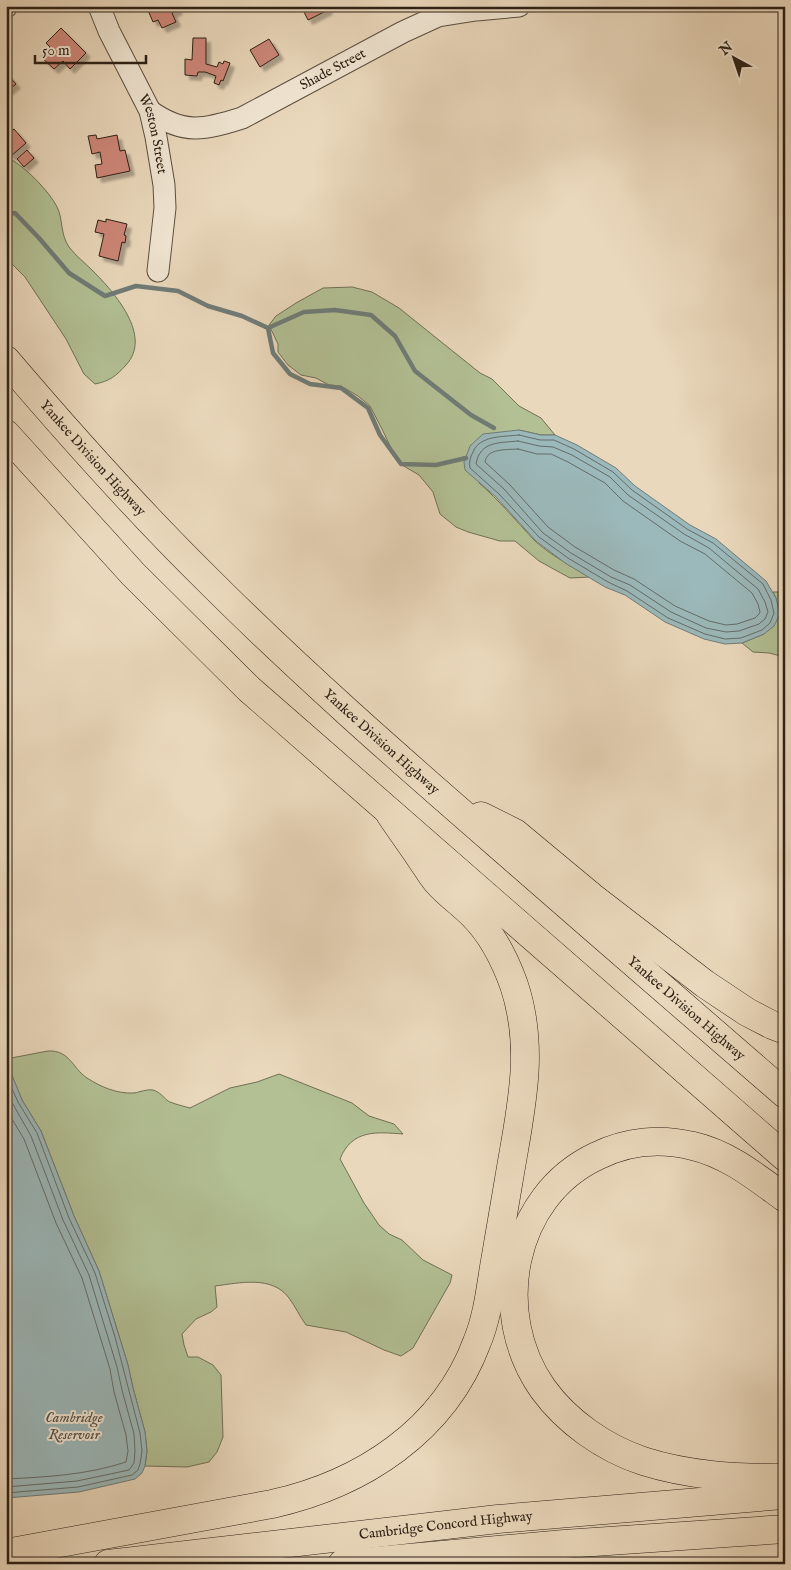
<svg xmlns="http://www.w3.org/2000/svg" width="791" height="1570" font-family="'IM FELL English',serif">
	<style>
		.green { fill: #b2c094; stroke: #707055 }
		.water { fill: #9bb8ba; stroke: #6f7c78 }
		.lines { fill: none; stroke-linecap: round; stroke-linejoin: round }
		.shore { stroke: #646c68; stroke-width: 1 }
		.stream { stroke: #6f7c78; stroke-width: 4.5 }
		.building { fill: #ce8779; stroke: #2d2116; filter: url(#shadow) }
		.minor-casing { stroke: #5c4f40; stroke-width: 23 }
		.highway-casing { stroke: #2d2116; stroke-width: 29 }
		.minor { stroke: #f1e6d3; stroke-width: 21 }
		.highway { stroke: #ead8bc; stroke-width: 28 }
		.labels { text-anchor: middle; dominant-baseline: central; stroke-width: 4; stroke-linejoin: round; paint-order: stroke }
		.street-label { font-size: 14px; fill: #2d2116; stroke: #f1e6d3 }
		.water-label { font-size: 15px; font-style: italic; fill: #4e4e47; stroke: #f1e6d3 }
	</style>
	<defs>
		<filter id="shadow"><feDropShadow dx="4.5" dy="4.5" stdDeviation="1" flood-color="#0004"/></filter>
	</defs>
	<rect width="100%" height="100%" fill="#ead8bc"/>
	<filter id="stains"><feTurbulence type="fractalNoise" baseFrequency=".004" numOctaves="4"/><feColorMatrix values="0 0 0 0 .2 0 0 0 0 .09 0 0 0 0 .02 0 0 0 .5 -.17"/></filter>
	<radialGradient id="worn" r=".72"><stop offset=".6" stop-color="#630" stop-opacity="0"/><stop offset="1" stop-color="#630" stop-opacity=".3"/></radialGradient>
	<g class="green">
		<path d="M 6,157 C 22,163 50,192 57,207 C 63,218 60,234 69,247 C 76,256 85,263 93,271 C 114,292 153,336 126,365 C 116,376 110,381 95,384 L 84,374 L 66,339 L 25,277 L 6,258 Z"/>
		<path d="M 352,287 L 372,292 L 399,308 L 480,373 L 492,379 L 519,406 L 541,418 L 555,435 L 541,435 L 519,430 L 479,483 C 499,500 516,521 534,540 C 550,555 571,566 590,577 L 570,578 L 539,561 L 515,541 L 500,541 L 468,532 L 456,527 L 440,514 L 433,492 L 419,475 L 402,465 L 392,450 L 382,429 L 370,406 L 358,396 L 341,386 L 329,385 L 316,378 L 301,375 L 288,365 L 278,352 L 278,344 L 269,325 L 276,316 L 296,303 L 323,288 Z"/>
		<path d="M 773,592 L 785,592 L 785,657 L 769,653 L 753,652 L 742,643 L 764,634 L 776,598 Z"/>
		<path d="M 48,1051 C 70,1050 72,1068 87,1078 C 101,1087 117,1094 134,1093 C 140,1092 147,1089 153,1090 C 160,1092 163,1097 168,1101 C 171,1103 186,1107 190,1108 L 230,1088 L 257,1082 L 279,1074 L 352,1103 L 369,1116 L 394,1124 L 403,1134 C 377,1132 352,1129 340,1159 L 364,1203 L 379,1225 L 389,1234 L 402,1240 L 423,1260 L 452,1275 L 450,1283 L 413,1348 L 401,1356 L 384,1350 L 346,1332 L 306,1325 C 300,1317 295,1306 289,1298 C 272,1275 239,1283 215,1286 L 217,1307 L 211,1312 L 196,1319 L 182,1334 L 184,1345 L 188,1357 L 198,1357 L 213,1365 L 221,1375 L 223,1437 L 217,1452 L 209,1462 L 187,1467 L 145,1466 L 147,1451 L 145,1432 L 133,1388 L 128,1365 L 99,1271 L 74,1216 L 41,1131 L 22,1100 L 13,1079 L 6,1059 Z"/>
	</g>
	<g class="water">
		<path d="M 519,430 L 541,435 L 555,435 L 577,445 L 616,468 L 635,486 L 690,525 L 716,539 L 766,581 L 776,598 L 780,614 L 774,626 L 764,634 L 742,643 L 725,644 L 704,639 L 665,622 L 625,595 L 605,587 L 565,563 L 536,541 L 496,497 L 465,470 L 464,462 L 470,446 L 483,434 Z"/>
		<path d="M 6,1060 L 22,1100 L 41,1131 L 74,1216 L 99,1271 L 128,1365 L 133,1388 L 145,1432 L 147,1451 L 145,1466 L 142,1473 L 135,1479 L 79,1492 L 6,1498 Z"/>
	</g>
	<g class="lines">
		<g class="shore">
			<path d="M 519,435 L 540,440 L 554,440 L 574,449 L 613,472 L 632,490 L 687,529 L 713,543 L 763,584 L 771,600 L 774,613 L 770,623 L 762,630 L 741,638 L 725,639 L 705,634 L 668,618 L 627,591 L 608,582 L 568,558 L 539,537 L 499,494 L 470,468 C 469,462 470,458 473,452 C 480,435 503,437 519,435 Z"/>
			<path d="M 518,441 L 539,446 L 553,447 L 572,455 L 610,477 L 628,495 L 684,534 L 709,548 L 758,589 L 765,602 L 768,612 L 765,619 L 759,624 L 739,631 L 726,632 L 706,628 L 671,612 L 630,585 L 611,577 L 571,553 L 543,533 L 504,489 L 476,464 C 480,441 499,443 518,441 Z"/>
			<path d="M 518,449 L 537,454 L 551,454 L 568,462 L 605,483 L 623,501 L 680,541 L 705,554 L 752,593 L 758,604 L 760,612 L 759,614 L 755,618 L 737,624 L 726,625 L 709,621 L 675,606 L 634,579 L 614,570 L 575,547 L 548,527 L 510,485 L 485,462 C 487,448 506,450 518,449 Z"/>
			<path d="M 6,1075 L 18,1102 L 37,1133 L 69,1218 L 95,1273 L 115,1337 L 140,1433 L 142,1451 L 140,1464 L 138,1470 L 132,1475 L 78,1487 L 6,1493"/>
			<path d="M 6,1092 L 31,1136 L 63,1220 L 89,1275 L 117,1367 L 122,1390 L 134,1434 L 135,1451 L 134,1463 L 129,1470 L 77,1481 L 6,1487"/>
			<path d="M 6,1109 L 24,1139 L 56,1223 L 82,1278 L 110,1369 L 114,1392 L 126,1435 L 128,1451 L 126,1462 C 87,1475 46,1477 6,1479"/>
		</g>
		<g class="stream">
			<path d="M 6,214 L 15,213 L 39,238 L 69,273 L 105,296 L 136,286 L 178,291 L 208,306 L 242,316 L 268,328 L 273,353 L 290,374 L 310,384 L 341,388 L 368,408 L 380,435 L 401,464 L 436,465 L 466,458"/>
			<path d="M 268,328 L 304,312 L 335,310 L 371,315 L 395,336 L 415,371 L 471,415 L 494,428"/>
		</g>
	</g>
	<g class="building">
		<path d="M 150,6 L 176,6 L 178,10 L 172,13 L 176,22 L 162,28 L 158,20 L 153,22 L 147,8 Z"/>
		<path d="M 301,6 L 327,6 L 328,10 L 308,20 Z"/>
		<path d="M 61,28 L 86,53 L 70,69 L 63,61 L 54,69 L 41,57 L 50,47 L 46,43 Z"/>
		<path d="M 193,38 L 206,38 L 206,64 L 217,67 L 219,62 L 223,64 L 224,61 L 230,63 L 223,81 L 221,80 L 219,85 L 214,83 L 216,76 L 205,72 L 198,72 L 197,76 L 185,75 L 185,59 L 192,60 Z"/>
		<path d="M 269,39 L 279,55 L 260,67 L 250,50 Z"/>
		<path d="M 7,74 L 16,84 L 6,92 L 6,75 Z"/>
		<path d="M 14,129 L 26,143 L 11,156 L 6,150 L 6,135 Z"/>
		<path d="M 96,135 L 97,139 L 117,135 L 120,151 L 125,150 L 130,171 L 97,178 L 95,165 L 102,164 L 100,152 L 92,154 L 88,136 Z"/>
		<path d="M 27,150 L 34,158 L 24,167 L 17,159 Z"/>
		<path d="M 106,219 L 127,224 L 124,235 L 126,236 L 125,243 L 122,242 L 118,261 L 99,256 L 104,234 L 95,232 L 98,220 L 106,222 Z"/>
	</g>
	<g class="lines">
		<defs>
			<g id="minor">
				<path id="s1" d="M 99,6 L 109,31 L 150,111 L 156,137 L 164,185 L 165,208 L 158,271"/>
				<path d="M 6,7 L 7,6"/>
				<path id="s2" d="M 150,111 C 184,135 204,130 242,118 L 403,32 L 438,16 L 476,10 L 519,6"/>
			</g>
			<g id="highway">
				<path id="s3" d="M 6,360 C 70,435 136,509 206,578 C 299,671 397,757 496,843 C 592,927 689,1011 785,1094"/>
				<path d="M 6,434 L 133,574 L 249,689 L 785,1157"/>
				<path d="M 481,816 L 515,833 L 592,897 L 705,984 L 747,1012 L 772,1025 L 785,1030"/>
				<path d="M 785,1198 C 756,1177 728,1154 693,1146 C 661,1138 627,1141 597,1156 C 511,1196 489,1313 543,1389 C 567,1422 604,1448 643,1461 C 690,1476 736,1478 785,1478"/>
				<path d="M 6,1553 L 272,1504 C 362,1484 444,1431 477,1342 C 487,1318 490,1292 494,1267 C 499,1238 504,1208 509,1179 C 520,1112 536,1051 514,985 C 505,960 492,934 473,915 C 462,904 449,895 439,884 C 432,877 427,867 421,859 C 411,844 400,829 390,814"/>
				<path id="s4" d="M 108,1564 L 498,1519 L 783,1495"/>
				<path d="M 342,1564 L 564,1544 L 785,1529"/>
			</g>
		</defs>
		<use href="#minor" class="minor-casing"/>
		<use href="#highway" class="highway-casing"/>
		<use href="#minor" class="minor"/>
		<use href="#highway" class="highway"/>
	</g>
	<g class="labels">
		<g class="street-label">
			<text stroke="none"><textPath href="#s2" startOffset="200">Shade Street</textPath></text>
			<text stroke="none"><textPath href="#s1" startOffset="140">Weston Street</textPath></text>
			<text stroke="none"><textPath href="#s3" startOffset="131">Yankee Division Highway</textPath></text>
			<text stroke="none"><textPath href="#s3" startOffset="536">Yankee Division Highway</textPath></text>
			<text stroke="none"><textPath href="#s3" startOffset="941">Yankee Division Highway</textPath></text>
			<text stroke="none"><textPath href="#s4" startOffset="340">Cambridge Concord Highway</textPath></text>
		</g>
		<g class="water-label">
			<text x="74" y="1417">Cambridge<tspan x="74" dy="17">Reservoir</tspan></text>
		</g>
	</g>
	<rect width="791" height="1570" fill="none" stroke="#ead8bc" stroke-width="25"/>
	<rect x="8" y="8" width="776" height="1555" fill="none" stroke="#2d2116" stroke-width="2.5"/>
	<rect x="12" y="12" width="766" height="1545" fill="none" stroke="#2d2116"/>
	<g transform="translate(734 58) rotate(320)" stroke="#f1e6d3" stroke-width="4" paint-order="stroke">
	<path d="M0-4L9 19L0 12L-9 19Z" fill="#2d2116"/>
	<text y="-8" font-size="14" font-weight="bold" text-anchor="middle" fill="#2d2116">N</text>
	</g>
	<path d="M35 55v8h111v-8" fill="none" stroke="#2d2116" stroke-width="2.5"/>
	<text x="42" y="55" font-size="15" fill="#2d2116" stroke="#f1e6d3" stroke-width="4" paint-order="stroke">50 m</text>
	<rect width="100%" height="100%" filter="url(#stains)"/>
	<rect width="100%" height="100%" fill="url(#worn)"/>
</svg>
